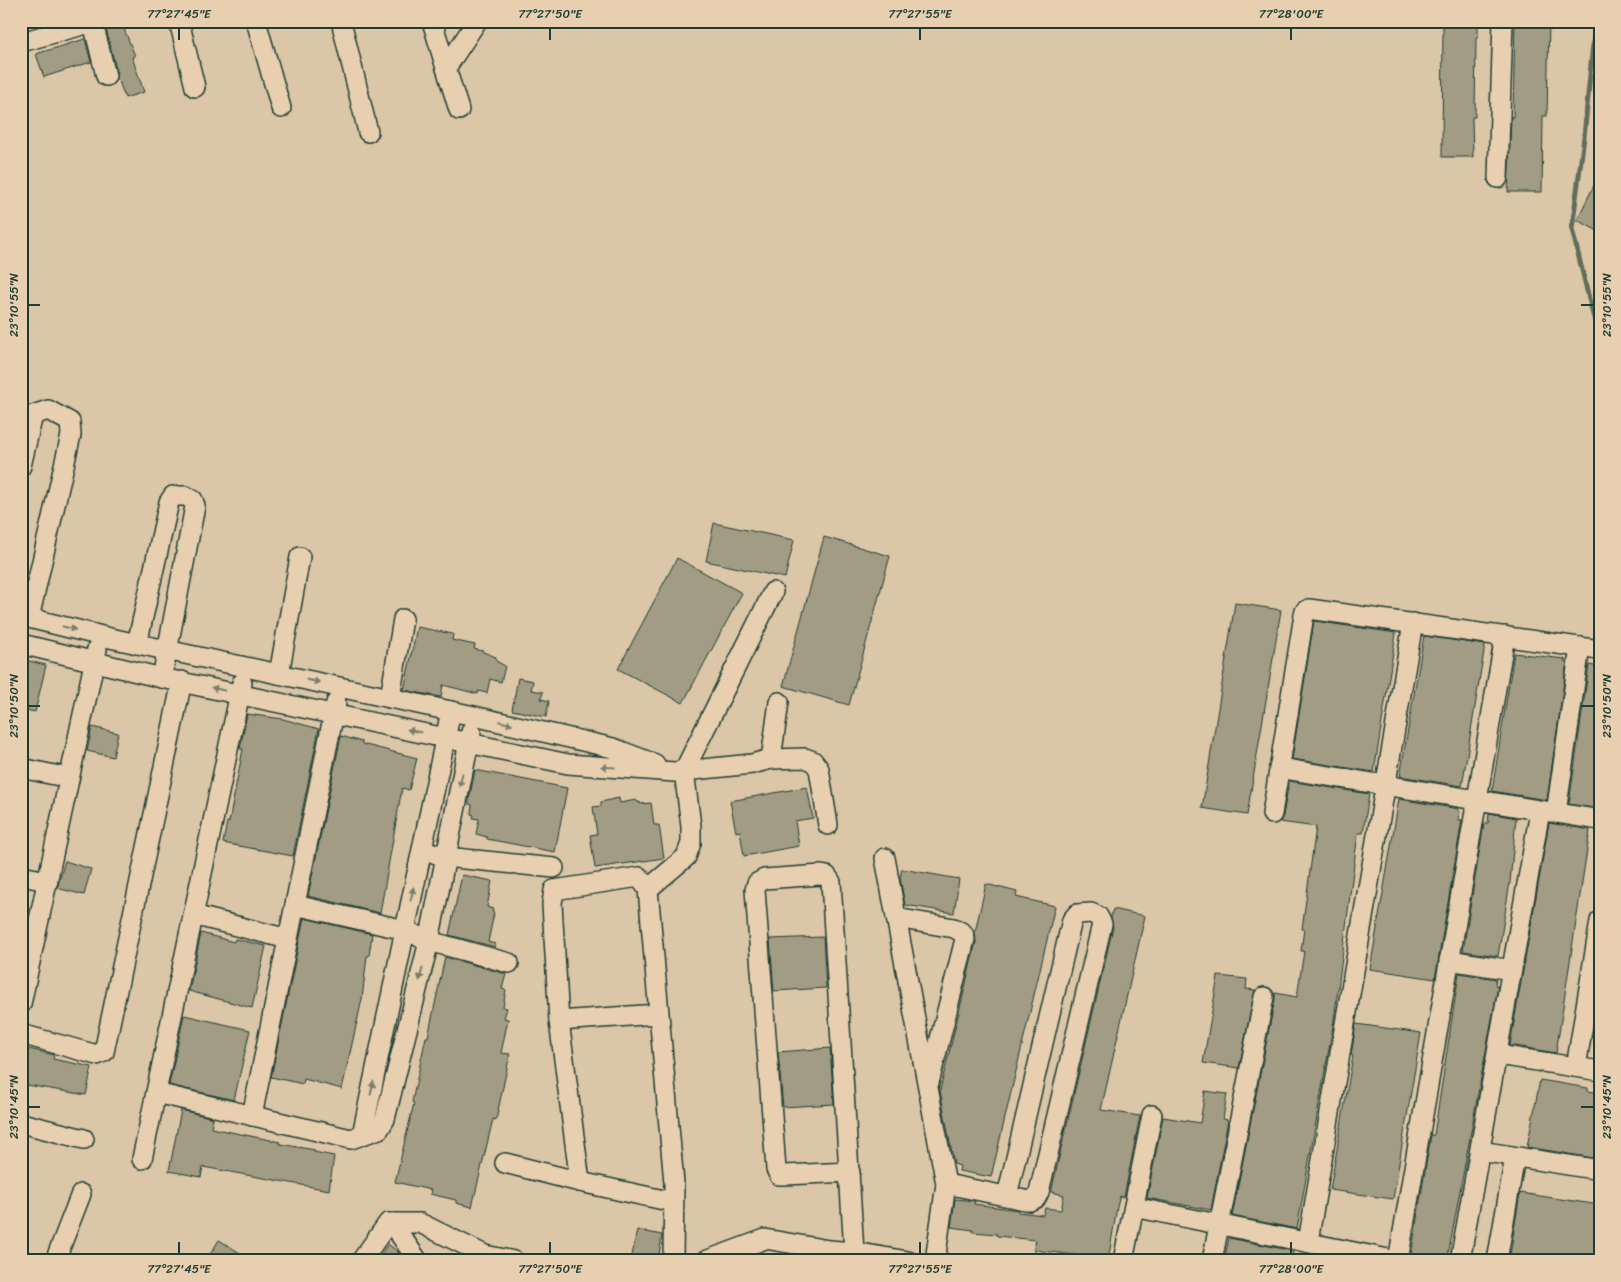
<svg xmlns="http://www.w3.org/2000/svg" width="1621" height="1282" font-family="Sriracha,sans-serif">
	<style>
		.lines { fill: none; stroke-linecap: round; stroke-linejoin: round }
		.stream { stroke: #606c5c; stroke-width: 5 }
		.building { fill: #a29c84; stroke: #1f3d34 }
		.minor-casing { stroke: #1f3d34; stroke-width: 22 }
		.minor { stroke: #e8cfb0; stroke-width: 19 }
		.oneway { fill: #797f6c }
		.ticks { fill: none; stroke: #1f3d34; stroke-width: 2 }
		.neatline { fill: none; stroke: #1f3d34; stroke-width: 2 }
		.ticks-label { font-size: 12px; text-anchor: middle; fill: #1f3d34 }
	</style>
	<rect width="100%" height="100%" fill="#dcc6a8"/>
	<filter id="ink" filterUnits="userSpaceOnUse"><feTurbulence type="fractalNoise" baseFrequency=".02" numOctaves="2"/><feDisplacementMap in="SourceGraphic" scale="10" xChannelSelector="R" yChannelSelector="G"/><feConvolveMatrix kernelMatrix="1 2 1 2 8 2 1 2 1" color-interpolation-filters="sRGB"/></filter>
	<g filter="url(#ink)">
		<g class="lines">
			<path class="stream" d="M 1593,21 L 1595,23 L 1584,137 L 1572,229 L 1593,315 L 1600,330"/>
		</g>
		<g class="building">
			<path d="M 1443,21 L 1478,21 L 1478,37 L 1476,37 L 1475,117 L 1472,117 L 1473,157 L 1442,157 Z"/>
			<path d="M 1515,21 L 1549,21 L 1547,116 L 1543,116 L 1542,192 L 1508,192 L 1511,117 L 1513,117 Z"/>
			<path d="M 122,24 L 135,56 L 132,57 L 144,92 L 125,98 L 119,81 L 117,80 L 117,73 L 106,29 Z"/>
			<path d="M 85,39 L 91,62 L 44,77 L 36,54 Z"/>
			<path d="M 1600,173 L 1600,232 L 1577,220 Z"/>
			<path d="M 714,523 L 794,540 L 785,578 L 706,561 Z"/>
			<path d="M 824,537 L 890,556 L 849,705 L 783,686 Z"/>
			<path d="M 677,558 L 742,593 L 683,703 L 618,669 Z"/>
			<path d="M 1235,603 L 1281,610 L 1247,815 L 1202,808 Z"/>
			<path d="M 1314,621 L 1396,633 L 1374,772 L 1292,759 Z"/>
			<path d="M 417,627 L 453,634 L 452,640 L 475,645 L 474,649 L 483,651 L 483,652 L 496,657 L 496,661 L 505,666 L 501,682 L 490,679 L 487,693 L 478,691 L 478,694 L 443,685 L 441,697 L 404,690 Z"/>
			<path d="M 1424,636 L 1485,645 L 1462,786 L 1400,776 Z"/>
			<path d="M 1514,653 L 1565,659 L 1564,661 L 1567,661 L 1547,800 L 1492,791 Z"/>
			<path d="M 21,659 L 46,665 L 35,712 L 21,709 Z"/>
			<path d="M 1589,665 L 1600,667 L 1600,809 L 1569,804 Z"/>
			<path d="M 518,678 L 533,681 L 531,690 L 543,692 L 541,699 L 549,701 L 546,717 L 512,710 Z"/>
			<path d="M 247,714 L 283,719 L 319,729 L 293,856 L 223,843 L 227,822 L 229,822 L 243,749 L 240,749 Z"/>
			<path d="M 92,727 L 118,733 L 113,757 L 87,751 Z"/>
			<path d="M 341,736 L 362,742 L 362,744 L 417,758 L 409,790 L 402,788 L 380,913 L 308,896 Z"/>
			<path d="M 475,770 L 567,788 L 555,852 L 487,839 L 487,837 L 476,834 L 479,819 L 473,818 L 474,815 L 471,814 L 472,805 L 469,804 L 469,800 Z"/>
			<path d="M 1289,781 L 1369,794 L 1363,833 L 1358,833 L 1334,1020 L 1297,1229 L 1232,1216 L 1275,999 L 1275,993 L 1297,997 L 1304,951 L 1301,951 L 1304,929 L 1302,929 L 1316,827 L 1280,822 L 1283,816 Z"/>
			<path d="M 807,787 L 813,818 L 795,821 L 799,846 L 744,856 L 740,831 L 736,832 L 730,801 Z"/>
			<path d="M 619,798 L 620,803 L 636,800 L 637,802 L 640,802 L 640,804 L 651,803 L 654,825 L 659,825 L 664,858 L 595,868 L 590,835 L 597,834 L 593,807 L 601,806 L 601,802 Z"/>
			<path d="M 1399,799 L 1459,809 L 1459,812 L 1460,812 L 1459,820 L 1462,820 L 1435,979 L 1370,969 Z"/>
			<path d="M 1489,813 L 1516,818 L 1510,882 L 1498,956 L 1463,951 L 1484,823 L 1488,823 Z"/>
			<path d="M 1549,823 L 1590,830 L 1556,1053 L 1510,1045 Z"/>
			<path d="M 65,861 L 91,869 L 84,895 L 57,888 Z"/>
			<path d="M 902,869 L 959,879 L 954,913 L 905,905 L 900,878 Z"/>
			<path d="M 462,875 L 492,881 L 487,907 L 493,909 L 492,912 L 494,913 L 488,942 L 495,944 L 495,947 L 449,935 Z"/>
			<path d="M 986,884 L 1017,892 L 1016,897 L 1055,906 L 991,1177 L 959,1171 L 960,1166 L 954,1164 L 940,1090 L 976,942 L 975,932 Z"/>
			<path d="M 1113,909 L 1145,916 L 1101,1110 L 1140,1116 L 1124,1197 L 1120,1196 L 1117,1207 L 1108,1261 L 1074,1261 L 1075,1255 L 1034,1250 L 1036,1240 L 997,1236 L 997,1234 L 973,1232 L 973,1230 L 951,1227 L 955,1199 L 975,1201 L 974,1204 L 1018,1210 L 1018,1212 L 1043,1215 L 1045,1208 L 1061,1210 L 1064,1195 L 1051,1192 L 1113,927 L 1111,917 Z"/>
			<path d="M 304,918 L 372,934 L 369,956 L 367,956 L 362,999 L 342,1089 L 304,1079 L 303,1084 L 271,1077 Z"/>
			<path d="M 201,933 L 234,942 L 235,939 L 266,946 L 252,1008 L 189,991 Z"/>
			<path d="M 823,937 L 826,988 L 774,991 L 770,939 Z"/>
			<path d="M 445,957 L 506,974 L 502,989 L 506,990 L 503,1007 L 507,1008 L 504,1018 L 508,1019 L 501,1053 L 510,1054 L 496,1120 L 493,1119 L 472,1207 L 456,1203 L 456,1200 L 430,1194 L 431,1190 L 395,1182 L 414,1103 L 412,1102 L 426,1037 L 428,1037 Z"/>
			<path d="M 1459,973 L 1496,979 L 1495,985 L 1498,986 L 1447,1261 L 1410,1261 L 1431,1135 L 1434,1135 Z"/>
			<path d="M 1218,976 L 1247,979 L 1246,989 L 1255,990 L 1239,1068 L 1203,1063 Z"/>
			<path d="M 184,1015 L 250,1030 L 234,1100 L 169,1085 Z"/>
			<path d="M 1356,1024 L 1421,1033 L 1393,1199 L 1330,1190 L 1353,1056 L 1351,1055 Z"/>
			<path d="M 21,1047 L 54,1055 L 53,1059 L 92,1067 L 86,1095 L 21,1084 Z"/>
			<path d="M 830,1048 L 834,1104 L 783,1107 L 778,1052 Z"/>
			<path d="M 1540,1080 L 1588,1088 L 1588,1091 L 1600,1093 L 1600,1159 L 1527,1147 Z"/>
			<path d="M 1205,1091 L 1227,1094 L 1223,1119 L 1228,1120 L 1211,1210 L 1147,1198 L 1163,1117 L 1200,1123 Z"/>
			<path d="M 181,1110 L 213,1118 L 211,1128 L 280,1142 L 280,1144 L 315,1150 L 314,1152 L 334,1156 L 329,1190 L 203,1167 L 201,1177 L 169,1171 Z"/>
			<path d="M 1520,1193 L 1600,1205 L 1600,1261 L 1509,1261 Z"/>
			<path d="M 637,1230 L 662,1235 L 658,1261 L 631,1261 Z"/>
			<path d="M 1229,1238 L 1293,1251 L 1292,1261 L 1224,1261 Z"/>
			<path d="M 219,1240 L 253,1261 L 206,1261 Z"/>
			<path d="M 388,1244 L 397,1251 L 404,1261 L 376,1261 Z"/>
		</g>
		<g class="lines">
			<defs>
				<g id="minor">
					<path d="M 179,21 L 195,87"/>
					<path d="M 256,21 L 281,108"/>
					<path d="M 341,21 L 368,132"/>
					<path d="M 432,21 L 446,68 L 477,21"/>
					<path d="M 93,23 L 106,76"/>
					<path d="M 25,41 L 97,21"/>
					<path d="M 446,68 L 459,110"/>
					<path d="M 1498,178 L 1503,21"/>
					<path d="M 21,466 L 33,415 L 48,410 L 70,422 L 71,435 L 29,618"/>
					<path d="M 21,616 L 110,638 L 474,716 L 613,748 L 655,764"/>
					<path d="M 21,644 L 162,678 L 568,764 L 674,772 L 752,764 L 771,759 L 779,702"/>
					<path d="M 137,644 L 169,502 L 173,496 L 186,496 L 193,500 L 195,506 L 162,678"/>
					<path d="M 279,674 L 300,557"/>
					<path d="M 390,698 L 403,619"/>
					<path d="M 771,759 L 805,758 L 813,761 L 819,769 L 828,825"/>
					<path d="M 21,768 L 69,778"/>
					<path d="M 1279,768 L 1600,820"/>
					<path d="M 1556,813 L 1580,647"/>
					<path d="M 1272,814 L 1304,615 L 1305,611 L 1309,609 L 1600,650"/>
					<path d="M 434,853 L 445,857 L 554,868"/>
					<path d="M 885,858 L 946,1184 L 935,1261"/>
					<path d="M 21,876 L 48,881"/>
					<path d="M 648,889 L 686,857 L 691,843 L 691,826 L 684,771 L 773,592"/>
					<path d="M 295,905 L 405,930 L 429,941 L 509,963"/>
					<path d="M 193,915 L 288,939"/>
					<path d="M 896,918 L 954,928 L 963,933 L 965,939 L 929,1083"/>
					<path d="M 1449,960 L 1512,970"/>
					<path d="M 21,1004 L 97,649"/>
					<path d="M 559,1021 L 658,1014"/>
					<path d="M 21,1034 L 97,1055 L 104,1052 L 182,681"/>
					<path d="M 1498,1055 L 1600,1071"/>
					<path d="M 1576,1067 L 1600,921"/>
					<path d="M 156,1093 L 351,1139 L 379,1129 L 385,1119 L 429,941 L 471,732"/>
					<path d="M 252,1116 L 336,703"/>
					<path d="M 21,1123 L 84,1139"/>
					<path d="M 362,1135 L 451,711"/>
					<path d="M 1480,1151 L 1600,1170"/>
					<path d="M 142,1159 L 242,683"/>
					<path d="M 505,1163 L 580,1182 L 673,1202"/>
					<path d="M 850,1172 L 785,1175 L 779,1175 L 776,1169 L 755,890 L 757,883 L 764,879 L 821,875 L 827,876 L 831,882 L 854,1252"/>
					<path d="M 580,1182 L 559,1021 L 552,904 L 554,890 L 639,877 L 648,889 L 674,1183 L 673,1261"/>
					<path d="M 946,1184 L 1030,1201 L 1036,1198 L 1039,1192 L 1102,924 L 1098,916 L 1091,913 L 1077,914 L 1072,920 L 1007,1196"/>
					<path d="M 1134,1207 L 1398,1261"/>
					<path d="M 392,1223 L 418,1261"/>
					<path d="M 1308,1242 L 1413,623"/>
					<path d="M 55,1261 L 81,1194"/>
					<path d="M 361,1261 L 388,1223 L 420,1223 L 485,1255 L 514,1261"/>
					<path d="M 705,1261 L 765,1239 L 829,1250 L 854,1252 L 908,1261"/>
					<path d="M 1123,1261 L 1152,1115"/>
					<path d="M 1212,1261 L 1264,997"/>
					<path d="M 1398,1261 L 1505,636"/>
					<path d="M 1460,1261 L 1540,811"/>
					<path d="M 1497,1261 L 1515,1157"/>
				</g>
			</defs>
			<use href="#minor" class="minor-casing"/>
			<use href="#minor" class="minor"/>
		</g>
		<defs><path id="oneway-solid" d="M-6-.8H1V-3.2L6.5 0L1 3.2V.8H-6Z" transform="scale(1.25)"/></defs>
		<g class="oneway">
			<use href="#oneway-solid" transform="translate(69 628) rotate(14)"/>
			<use href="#oneway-solid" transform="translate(313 681) rotate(12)"/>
			<use href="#oneway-solid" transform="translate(218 689) rotate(-167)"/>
			<use href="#oneway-solid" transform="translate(506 723) rotate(13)"/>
			<use href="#oneway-solid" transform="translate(414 731) rotate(-168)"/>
			<use href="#oneway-solid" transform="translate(608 767) rotate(-176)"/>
			<use href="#oneway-solid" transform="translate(461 780) rotate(102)"/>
			<use href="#oneway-solid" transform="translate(412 894) rotate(-78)"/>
			<use href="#oneway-solid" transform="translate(421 974) rotate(104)"/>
			<use href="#oneway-solid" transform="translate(372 1088) rotate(-78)"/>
		</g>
	</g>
	<path class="ticks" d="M 179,28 L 179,40M 550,28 L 550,40M 920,28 L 920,40M 1291,28 L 1291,40M 28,305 L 40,305M 1581,305 L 1594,305M 28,706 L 40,706M 1581,706 L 1594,706M 28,1107 L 40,1107M 1581,1107 L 1594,1107M 179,1242 L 179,1254M 550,1242 L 550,1254M 920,1242 L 920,1254M 1291,1242 L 1291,1254"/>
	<rect width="1621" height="1282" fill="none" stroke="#e8cfb0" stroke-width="55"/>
	<rect x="28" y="28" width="1566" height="1226" class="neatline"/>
	<g class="ticks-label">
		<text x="179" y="18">77°27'45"E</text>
		<text x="550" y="18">77°27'50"E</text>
		<text x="920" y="18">77°27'55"E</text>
		<text x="1291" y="18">77°28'00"E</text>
		<text transform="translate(14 305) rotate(-90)" y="4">23°10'55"N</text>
		<text transform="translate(1607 305) rotate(-90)" y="4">23°10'55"N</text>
		<text transform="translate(14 706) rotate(-90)" y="4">23°10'50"N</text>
		<text transform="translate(1607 706) rotate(-90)" y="4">23°10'50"N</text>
		<text transform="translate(14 1107) rotate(-90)" y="4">23°10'45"N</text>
		<text transform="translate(1607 1107) rotate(-90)" y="4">23°10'45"N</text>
		<text x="179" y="1273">77°27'45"E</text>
		<text x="550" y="1273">77°27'50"E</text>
		<text x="920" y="1273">77°27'55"E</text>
		<text x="1291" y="1273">77°28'00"E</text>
	</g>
</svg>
